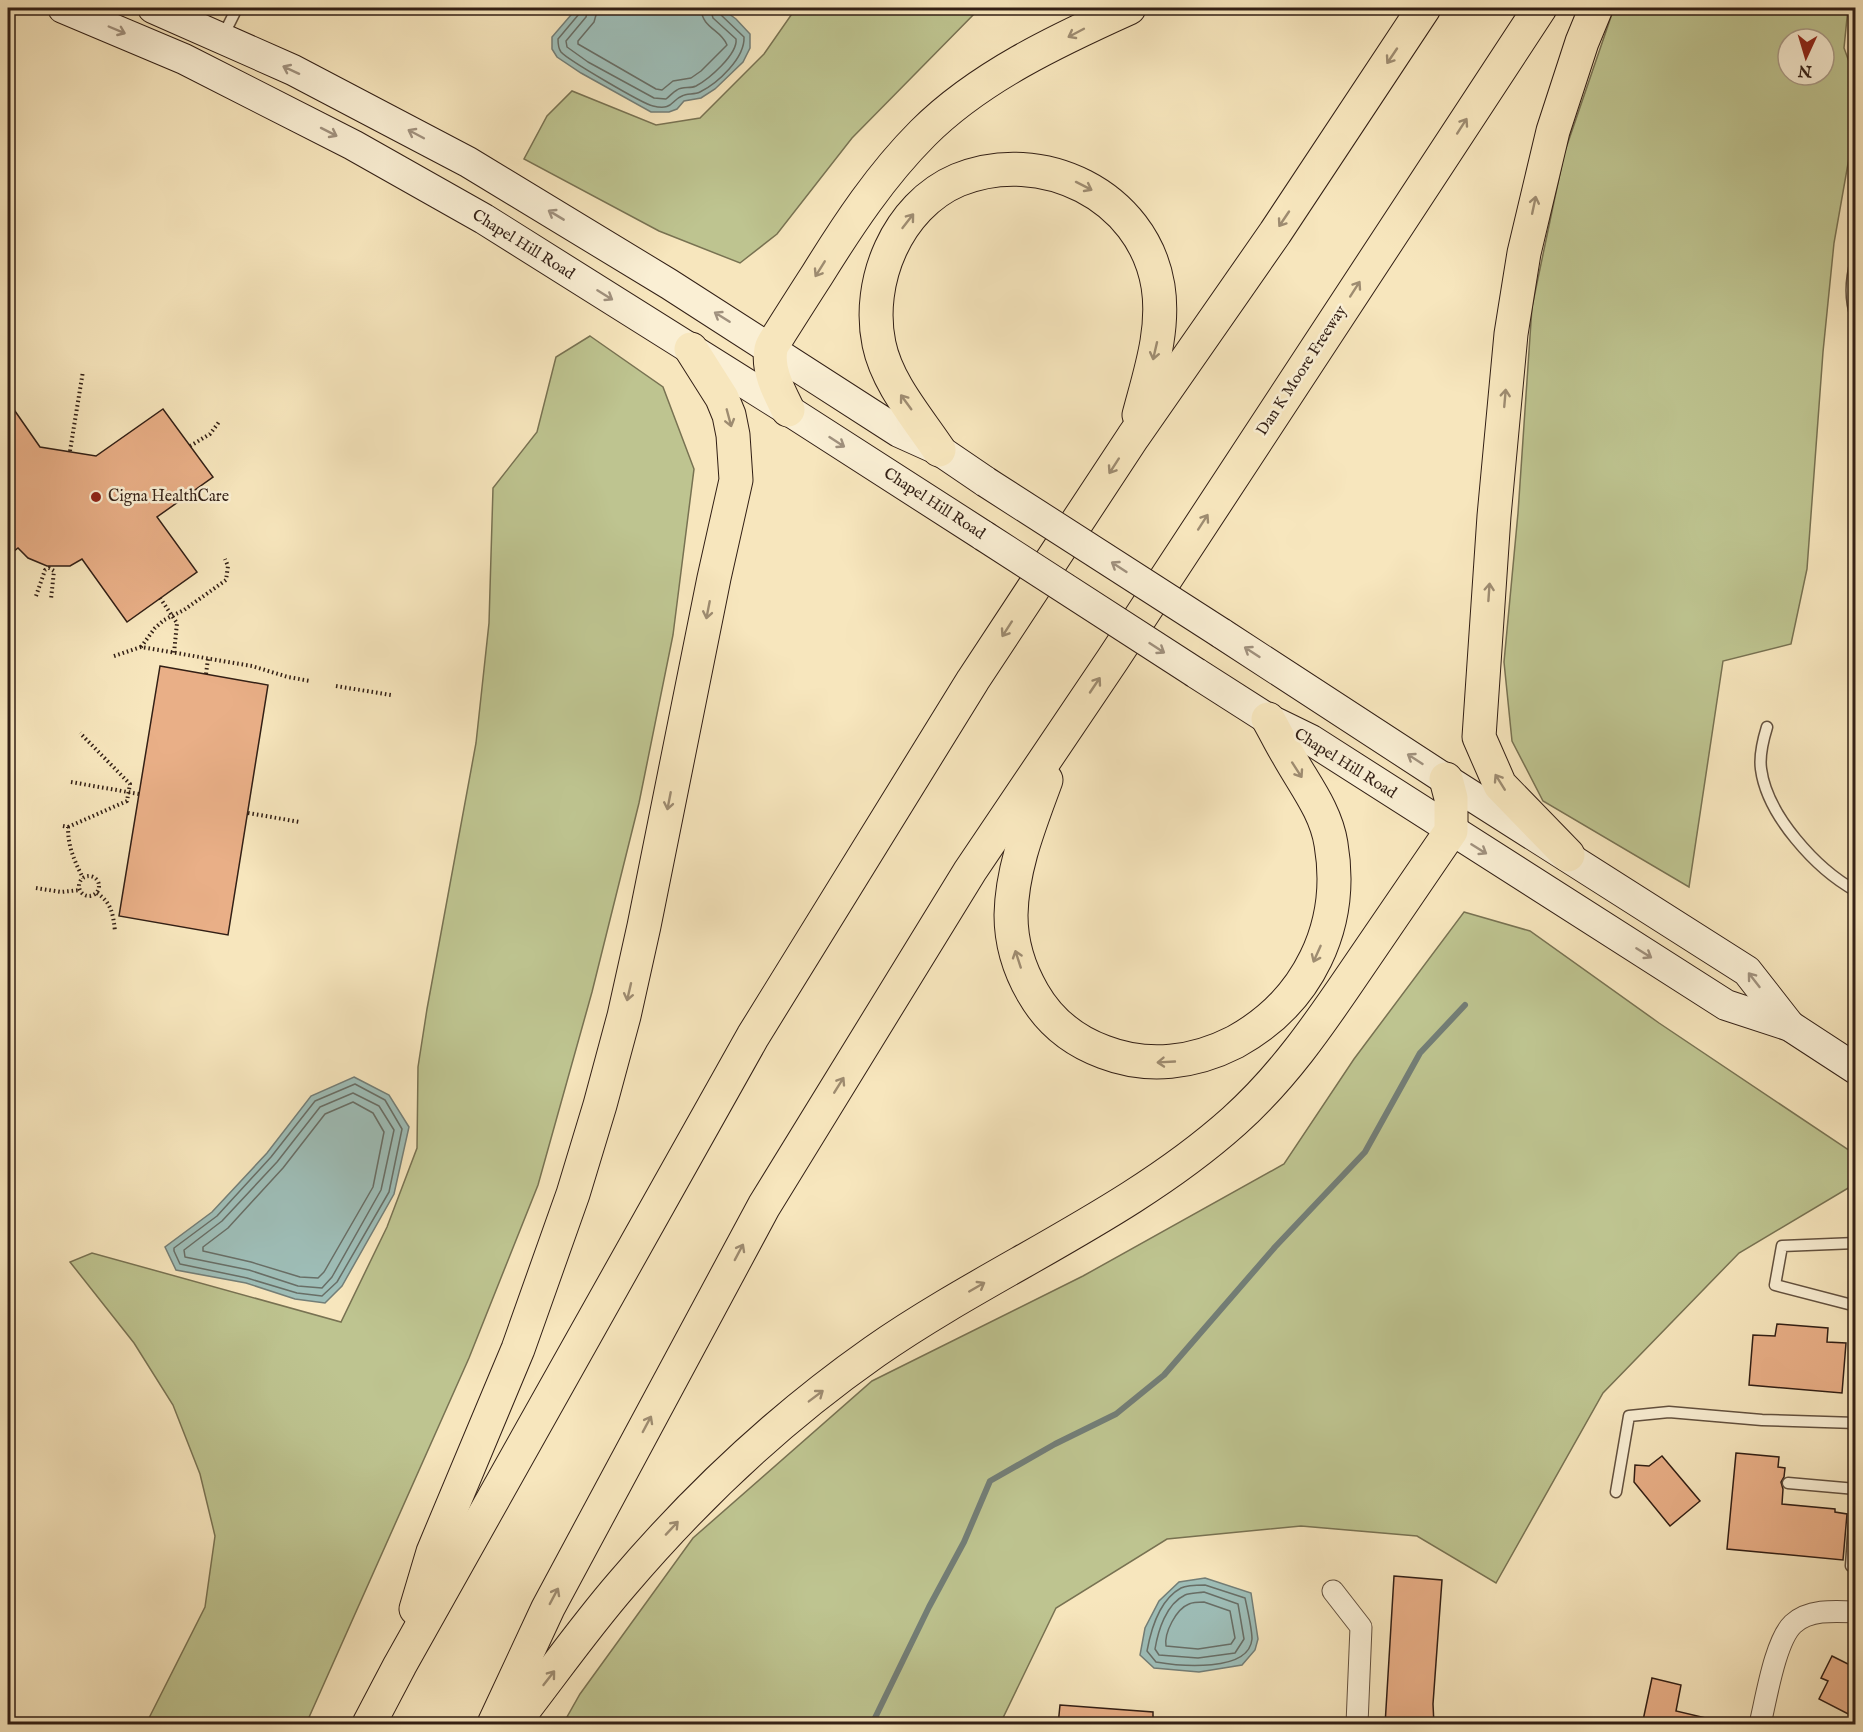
<svg xmlns="http://www.w3.org/2000/svg" width="1863" height="1732" font-family="'IM FELL English',serif">
	<style>
		.green { fill: #bec490; stroke: #787252; stroke-width: 1.5; fill-rule: evenodd }
		.water { fill: #9ebeb8; stroke: #737e77; stroke-width: 1.5 }
		.lines { fill: none; stroke-linecap: round; stroke-linejoin: round }
		.shore { stroke: #686e66; stroke-width: 1.5 }
		.stream { stroke: #737e77; stroke-width: 6 }
		.building { fill: #e9af87; stroke: #321f15; stroke-width: 1.5 }
		.service-casing { stroke: #63513f; stroke-width: 13 }
		.minor-casing { stroke: #63513f; stroke-width: 23 }
		.secondary-casing { stroke: #321f15; stroke-width: 32 }
		.motorway-casing { stroke: #321f15; stroke-width: 35 }
		.path { stroke: #321f15; stroke-width: 4; stroke-dasharray: 1.5 3; stroke-linecap: butt }
		.service { stroke: #faefd4; stroke-width: 10 }
		.minor { stroke: #faefd4; stroke-width: 21 }
		.secondary { stroke: #faefd4; stroke-width: 30 }
		.motorway { stroke: #f7e6bd; stroke-width: 33 }
		.secondary-bridge-casing { stroke: #321f15; stroke-width: 32; stroke-linecap: butt }
		.secondary-bridge { stroke: #faefd4; stroke-width: 30 }
		.oneway { stroke: #a0917e }
		.oneway2 { stroke: #9e8c71 }
		.poi-dot { fill: #8f2418; stroke: #faefd4; stroke-width: 2 }
		.labels { text-anchor: middle; dominant-baseline: central; stroke-width: 5; stroke-linejoin: round; paint-order: stroke }
		.street-label { font-size: 16px; fill: #321f15; stroke: #faefd4 }
		.poi-label { font-size: 16px; fill: #321f15; stroke: #faefd4; text-anchor: start }
	</style>
	<rect width="100%" height="100%" fill="#f7e6bd"/>
	<filter id="stains"><feTurbulence type="fractalNoise" baseFrequency=".00333" numOctaves="4"/><feColorMatrix values="0 0 0 0 .2 0 0 0 0 .09 0 0 0 0 .02 0 0 0 .5 -.17"/></filter>
	<radialGradient id="worn" r=".72"><stop offset=".6" stop-color="#630" stop-opacity="0"/><stop offset="1" stop-color="#630" stop-opacity=".3"/></radialGradient>
	<g class="green">
		<path d="M 796,8 L 980,8 L 852,138 L 777,234 L 740,263 L 659,231 L 524,159 L 547,116 L 572,91 L 656,125 L 700,118 L 764,54 Z"/>
		<path d="M 1614,8 L 1848,8 L 1844,48 L 1855,78 L 1855,124 L 1834,243 L 1823,352 L 1807,569 L 1791,644 L 1723,661 L 1689,887 L 1543,801 L 1512,741 L 1504,662 L 1518,513 L 1532,307 L 1564,154 ZM 1788,39 L 1824,39 L 1824,75 L 1788,75 Z"/>
		<path d="M 590,336 L 663,387 L 694,469 L 673,635 L 639,803 L 592,992 L 538,1185 L 469,1358 L 306,1724 L 146,1724 L 205,1607 L 215,1536 L 200,1474 L 173,1405 L 134,1343 L 70,1262 L 92,1253 L 341,1322 L 387,1227 L 417,1148 L 418,1067 L 427,1009 L 476,743 L 489,623 L 493,488 L 537,432 L 556,357 Z"/>
		<path d="M 1464,912 L 1530,931 L 1659,1023 L 1856,1155 L 1855,1184 L 1739,1253 L 1603,1393 L 1496,1583 L 1417,1536 L 1301,1526 L 1167,1539 L 1056,1608 L 1000,1724 L 563,1724 L 580,1694 L 693,1538 L 872,1381 L 1083,1276 L 1284,1164 L 1354,1059 Z"/>
	</g>
	<g class="water">
		<path d="M 577,8 L 721,8 L 736,19 L 750,34 L 750,48 L 743,62 L 715,89 L 701,98 L 684,101 L 677,109 L 669,112 L 651,112 L 581,73 L 557,57 L 552,49 L 552,37 Z"/>
		<path d="M 354,1077 L 389,1095 L 409,1127 L 394,1194 L 342,1286 L 325,1303 L 295,1299 L 246,1283 L 176,1270 L 165,1247 L 212,1212 L 267,1153 L 311,1096 Z"/>
		<path d="M 1205,1578 L 1251,1593 L 1258,1639 L 1255,1650 L 1242,1665 L 1199,1672 L 1154,1668 L 1140,1655 L 1145,1628 L 1159,1601 L 1179,1582 Z"/>
	</g>
	<g class="lines">
		<g class="shore">
			<path d="M 581,8 L 579,14 L 558,39 C 558,44 558,48 561,52 C 568,60 643,104 653,106 C 673,111 671,100 682,96 C 687,93 694,95 700,92 C 718,83 745,58 744,37 L 720,14 L 718,8"/>
			<path d="M 588,8 L 586,17 L 566,41 L 567,47 L 588,62 L 654,98 L 666,99 C 670,96 673,92 677,90 C 683,86 690,89 696,86 C 709,79 738,54 736,39 L 713,18 L 710,8"/>
			<path d="M 598,8 L 594,22 L 578,41 L 578,44 L 656,89 L 662,90 L 673,81 L 691,78 L 701,71 L 727,45 C 721,29 702,29 701,8"/>
			<path d="M 355,1084 L 385,1100 L 402,1129 L 389,1192 L 337,1282 L 322,1296 L 297,1293 L 247,1278 L 180,1264 L 174,1251 L 174,1248 L 217,1216 L 271,1157 L 315,1101 Z"/>
			<path d="M 353,1093 L 379,1106 L 394,1130 L 381,1190 L 332,1277 L 322,1288 L 298,1286 L 249,1270 L 185,1257 L 184,1250 L 222,1221 L 277,1162 L 320,1107 Z"/>
			<path d="M 353,1102 L 373,1113 L 384,1132 L 373,1187 L 324,1272 L 318,1278 L 300,1277 L 251,1262 L 203,1251 L 203,1247 L 228,1228 L 283,1168 L 325,1114 Z"/>
			<path d="M 1205,1585 L 1245,1598 C 1247,1607 1252,1631 1252,1639 C 1249,1673 1179,1666 1156,1662 L 1147,1651 C 1151,1629 1159,1600 1181,1588 C 1187,1585 1198,1585 1205,1585 Z"/>
			<path d="M 1204,1592 L 1238,1604 L 1244,1639 L 1235,1653 L 1198,1658 L 1159,1655 L 1155,1649 C 1158,1631 1166,1604 1185,1595 C 1190,1593 1198,1593 1204,1592 Z"/>
			<path d="M 1204,1602 L 1230,1611 L 1235,1638 L 1231,1644 L 1198,1649 L 1166,1646 C 1164,1633 1176,1609 1189,1604 C 1193,1602 1200,1602 1204,1602 Z"/>
		</g>
		<path class="stream" d="M 872,1724 L 929,1607 L 964,1542 L 990,1481 L 1055,1444 L 1116,1414 L 1164,1375 L 1275,1247 L 1365,1152 L 1420,1053 L 1465,1005"/>
	</g>
	<g class="building">
		<path d="M 8,401 L 40,447 L 96,456 L 163,409 L 213,477 L 157,517 L 197,572 L 127,622 L 82,559 L 70,566 L 47,566 L 28,558 L 18,548 L 8,556 Z"/>
		<path d="M 160,666 L 268,685 L 228,935 L 119,916 Z"/>
		<path d="M 1777,1324 L 1828,1328 L 1827,1342 L 1846,1343 L 1842,1393 L 1749,1385 L 1753,1335 L 1775,1336 Z"/>
		<path d="M 1736,1453 L 1779,1457 L 1778,1467 L 1785,1468 L 1784,1477 L 1781,1482 L 1783,1489 L 1782,1504 L 1835,1509 L 1835,1512 L 1847,1514 L 1843,1560 L 1727,1549 Z"/>
		<path d="M 1662,1456 L 1700,1501 L 1670,1526 L 1634,1482 L 1635,1465 L 1649,1466 Z"/>
		<path d="M 1394,1576 L 1442,1580 L 1433,1704 L 1434,1725 L 1385,1725 Z"/>
		<path d="M 1832,1656 L 1856,1668 L 1856,1718 L 1819,1699 L 1828,1681 L 1821,1678 Z"/>
		<path d="M 1652,1678 L 1681,1685 L 1676,1711 L 1706,1718 L 1705,1725 L 1642,1725 Z"/>
		<path d="M 1060,1705 L 1153,1712 L 1153,1725 L 1058,1725 Z"/>
	</g>
	<g class="lines">
		<defs>
			<g id="service">
				<path d="M 222,38 L 237,8"/>
				<path d="M 1856,261 C 1851,279 1850,299 1856,317"/>
				<path d="M 1767,727 C 1763,740 1759,755 1761,769 C 1767,815 1816,869 1856,891"/>
				<path d="M 1856,1243 L 1782,1246 L 1775,1285 L 1856,1306"/>
				<path d="M 1788,1483 L 1856,1489"/>
				<path d="M 1616,1492 L 1629,1416 L 1669,1412 L 1762,1420 L 1856,1423"/>
				<path d="M 1851,1566 L 1856,1493"/>
			</g>
			<g id="minor">
				<path d="M 1333,1591 L 1361,1627 L 1357,1724"/>
				<path d="M 1760,1724 C 1766,1700 1775,1641 1793,1624 C 1809,1609 1835,1611 1856,1612"/>
			</g>
			<g id="secondary">
				<path d="M 63,8 L 184,59 L 353,145 L 484,219 L 788,410 L 984,536"/>
				<path d="M 153,8 L 293,70 L 468,162 L 669,284 L 899,432 L 939,450 L 986,482"/>
				<path d="M 1221,633 L 1442,777 L 1747,971 L 1790,1026"/>
				<path d="M 1196,673 L 1268,719 L 1311,740 L 1726,1005 L 1790,1026 L 1856,1069"/>
			</g>
			<g id="motorway">
				<path d="M 788,410 C 779,392 767,370 771,349 C 772,344 777,338 780,333 C 792,314 804,295 817,275 C 848,225 881,175 923,133 C 979,77 1058,40 1129,8"/>
				<path d="M 939,450 C 917,417 887,383 879,344 C 866,282 897,206 958,180 C 1041,146 1143,195 1158,286 C 1165,330 1150,373 1139,415"/>
				<path d="M 1046,780 C 1030,824 1012,867 1011,915 C 1011,942 1019,969 1033,993 C 1049,1021 1074,1041 1104,1052 C 1148,1069 1194,1063 1235,1042 C 1308,1002 1345,926 1331,844 C 1326,811 1304,784 1288,755 C 1281,744 1275,731 1268,719"/>
				<path d="M 1568,855 L 1500,785 L 1479,737 L 1494,516 L 1511,334 L 1524,253 L 1553,131 L 1582,42 L 1596,8"/>
				<path d="M 416,1609 L 433,1552 L 518,1349 L 573,1194 L 600,1105 L 624,1016 L 644,926 L 714,578 L 736,480 L 733,435 L 729,415 L 722,398 L 691,349"/>
				<path d="M 369,1724 L 400,1665 L 753,1036 L 973,680 L 1133,437 L 1275,233 L 1424,8"/>
				<path d="M 494,1724 L 548,1608 L 764,1206 L 970,871 L 1113,659 L 1540,8"/>
				<path d="M 513,1724 C 549,1678 583,1629 622,1584 C 696,1497 780,1418 874,1352 C 990,1271 1129,1215 1234,1121 C 1283,1077 1318,1026 1354,973 C 1387,925 1419,878 1451,831 L 1451,798 L 1446,779"/>
			</g>
		</defs>
		<use href="#service" class="service-casing"/>
		<use href="#minor" class="minor-casing"/>
		<use href="#secondary" class="secondary-casing"/>
		<use href="#motorway" class="motorway-casing"/>
		<g class="path">
			<path d="M 190,446 L 210,434 L 219,422"/>
			<path d="M 70,451 L 83,371"/>
			<path d="M 36,596 L 45,570 L 49,568 L 54,571 L 51,599"/>
			<path d="M 160,598 L 177,623 L 174,653"/>
			<path d="M 141,647 L 155,628 L 164,620 L 184,610 L 226,580 L 228,566 L 225,559"/>
			<path d="M 114,656 L 141,647 L 252,666 L 288,677 L 310,681"/>
			<path d="M 206,674 L 208,659"/>
			<path d="M 336,686 L 391,695"/>
			<path d="M 71,782 L 139,794"/>
			<path d="M 248,813 L 300,822"/>
			<path d="M 63,826 L 68,827 C 68,847 74,860 83,878"/>
			<path d="M 68,827 L 127,801 L 130,784 L 80,733"/>
			<circle cx="89" cy="886" r="10"/>
			<path d="M 36,888 L 61,892 L 80,890"/>
			<path d="M 97,893 C 112,903 113,915 115,931"/>
		</g>
		<use href="#service" class="service"/>
		<use href="#minor" class="minor"/>
		<use href="#secondary" class="secondary"/>
		<use href="#motorway" class="motorway"/>
		<defs>
			<g id="secondary-bridge">
				<path d="M 986,482 L 1221,633"/>
				<path d="M 984,536 L 1196,673"/>
			</g>
		</defs>
		<use href="#secondary-bridge" class="secondary-bridge-casing"/>
		<use href="#secondary-bridge" class="secondary-bridge"/>
	</g>
	<defs><path id="oneway-shaft" d="M-6 0H5M1.5-3L5.5 0L1.5 3" fill="none" stroke-width="1.6" stroke-linecap="round" stroke-linejoin="round" transform="scale(1.5)"/></defs>
	<g class="oneway">
		<use href="#oneway-shaft" transform="translate(117 30) rotate(23)"/>
		<use href="#oneway-shaft" transform="translate(291 70) rotate(-155)"/>
		<use href="#oneway-shaft" transform="translate(329 132) rotate(27)"/>
		<use href="#oneway-shaft" transform="translate(416 134) rotate(-152)"/>
		<use href="#oneway-shaft" transform="translate(556 215) rotate(-149)"/>
		<use href="#oneway-shaft" transform="translate(605 295) rotate(32)"/>
		<use href="#oneway-shaft" transform="translate(722 317) rotate(-148)"/>
		<use href="#oneway-shaft" transform="translate(837 442) rotate(33)"/>
		<use href="#oneway-shaft" transform="translate(1119 567) rotate(-147)"/>
		<use href="#oneway-shaft" transform="translate(1157 648) rotate(33)"/>
		<use href="#oneway-shaft" transform="translate(1252 652) rotate(-147)"/>
		<use href="#oneway-shaft" transform="translate(1415 759) rotate(-147)"/>
		<use href="#oneway-shaft" transform="translate(1479 849) rotate(32)"/>
		<use href="#oneway-shaft" transform="translate(1644 953) rotate(32)"/>
		<use href="#oneway-shaft" transform="translate(1754 980) rotate(-128)"/>
	</g>
	<g class="oneway2">
		<use href="#oneway-shaft" transform="translate(1076 33) rotate(152)"/>
		<use href="#oneway-shaft" transform="translate(1392 56) rotate(124)"/>
		<use href="#oneway-shaft" transform="translate(1462 126) rotate(-57)"/>
		<use href="#oneway-shaft" transform="translate(1084 186) rotate(27)"/>
		<use href="#oneway-shaft" transform="translate(1534 205) rotate(-78)"/>
		<use href="#oneway-shaft" transform="translate(1284 219) rotate(124)"/>
		<use href="#oneway-shaft" transform="translate(908 221) rotate(-52)"/>
		<use href="#oneway-shaft" transform="translate(820 269) rotate(122)"/>
		<use href="#oneway-shaft" transform="translate(1355 289) rotate(-57)"/>
		<use href="#oneway-shaft" transform="translate(1155 351) rotate(103)"/>
		<use href="#oneway-shaft" transform="translate(1505 398) rotate(-85)"/>
		<use href="#oneway-shaft" transform="translate(906 402) rotate(-126)"/>
		<use href="#oneway-shaft" transform="translate(729 418) rotate(75)"/>
		<use href="#oneway-shaft" transform="translate(1114 466) rotate(123)"/>
		<use href="#oneway-shaft" transform="translate(1203 522) rotate(-57)"/>
		<use href="#oneway-shaft" transform="translate(1489 592) rotate(-86)"/>
		<use href="#oneway-shaft" transform="translate(708 610) rotate(101)"/>
		<use href="#oneway-shaft" transform="translate(1007 629) rotate(123)"/>
		<use href="#oneway-shaft" transform="translate(1095 685) rotate(-56)"/>
		<use href="#oneway-shaft" transform="translate(1297 770) rotate(57)"/>
		<use href="#oneway-shaft" transform="translate(1500 782) rotate(-122)"/>
		<use href="#oneway-shaft" transform="translate(669 801) rotate(101)"/>
		<use href="#oneway-shaft" transform="translate(1317 954) rotate(114)"/>
		<use href="#oneway-shaft" transform="translate(1018 959) rotate(-108)"/>
		<use href="#oneway-shaft" transform="translate(629 992) rotate(103)"/>
		<use href="#oneway-shaft" transform="translate(1166 1062) rotate(177)"/>
		<use href="#oneway-shaft" transform="translate(839 1085) rotate(-58)"/>
		<use href="#oneway-shaft" transform="translate(739 1252) rotate(-62)"/>
		<use href="#oneway-shaft" transform="translate(977 1287) rotate(-30)"/>
		<use href="#oneway-shaft" transform="translate(816 1396) rotate(-37)"/>
		<use href="#oneway-shaft" transform="translate(647 1424) rotate(-62)"/>
		<use href="#oneway-shaft" transform="translate(672 1528) rotate(-47)"/>
		<use href="#oneway-shaft" transform="translate(554 1596) rotate(-62)"/>
		<use href="#oneway-shaft" transform="translate(549 1678) rotate(-52)"/>
	</g>
	<circle class="poi-dot" cx="96" cy="497" r="6"/>
	<g class="labels">
		<g class="street-label">
			<text transform="translate(523 245) rotate(32)">Chapel Hill Road</text>
			<text transform="translate(1302 371) rotate(-57)">Dan K Moore Freeway</text>
			<text transform="translate(934 504) rotate(33)">Chapel Hill Road</text>
			<text transform="translate(1345 764) rotate(32)">Chapel Hill Road</text>
		</g>
		<g class="poi-label">
			<text x="108" y="497">Cigna HealthCare</text>
		</g>
	</g>
	<rect width="1863" height="1732" fill="none" stroke="#f7e6bd" stroke-width="30"/>
	<rect x="9" y="9" width="1845" height="1714" fill="none" stroke="#321f15" stroke-width="3"/>
	<rect x="15" y="15" width="1833" height="1702" fill="none" stroke="#321f15" stroke-width="1.5"/>
	<g transform="translate(1806 57) rotate(184)"><circle r="28" fill="#faefd4" stroke="#aa9c88" stroke-width="1.5"/>
	<path d="M0-4.5L10 22L0 15L-10 22Z" fill="#8f2418"/>
	<text y="-9" font-size="16" font-weight="bold" text-anchor="middle" fill="#321f15">N</text>
	</g>
	<rect width="100%" height="100%" filter="url(#stains)"/>
	<rect width="100%" height="100%" fill="url(#worn)"/>
</svg>
